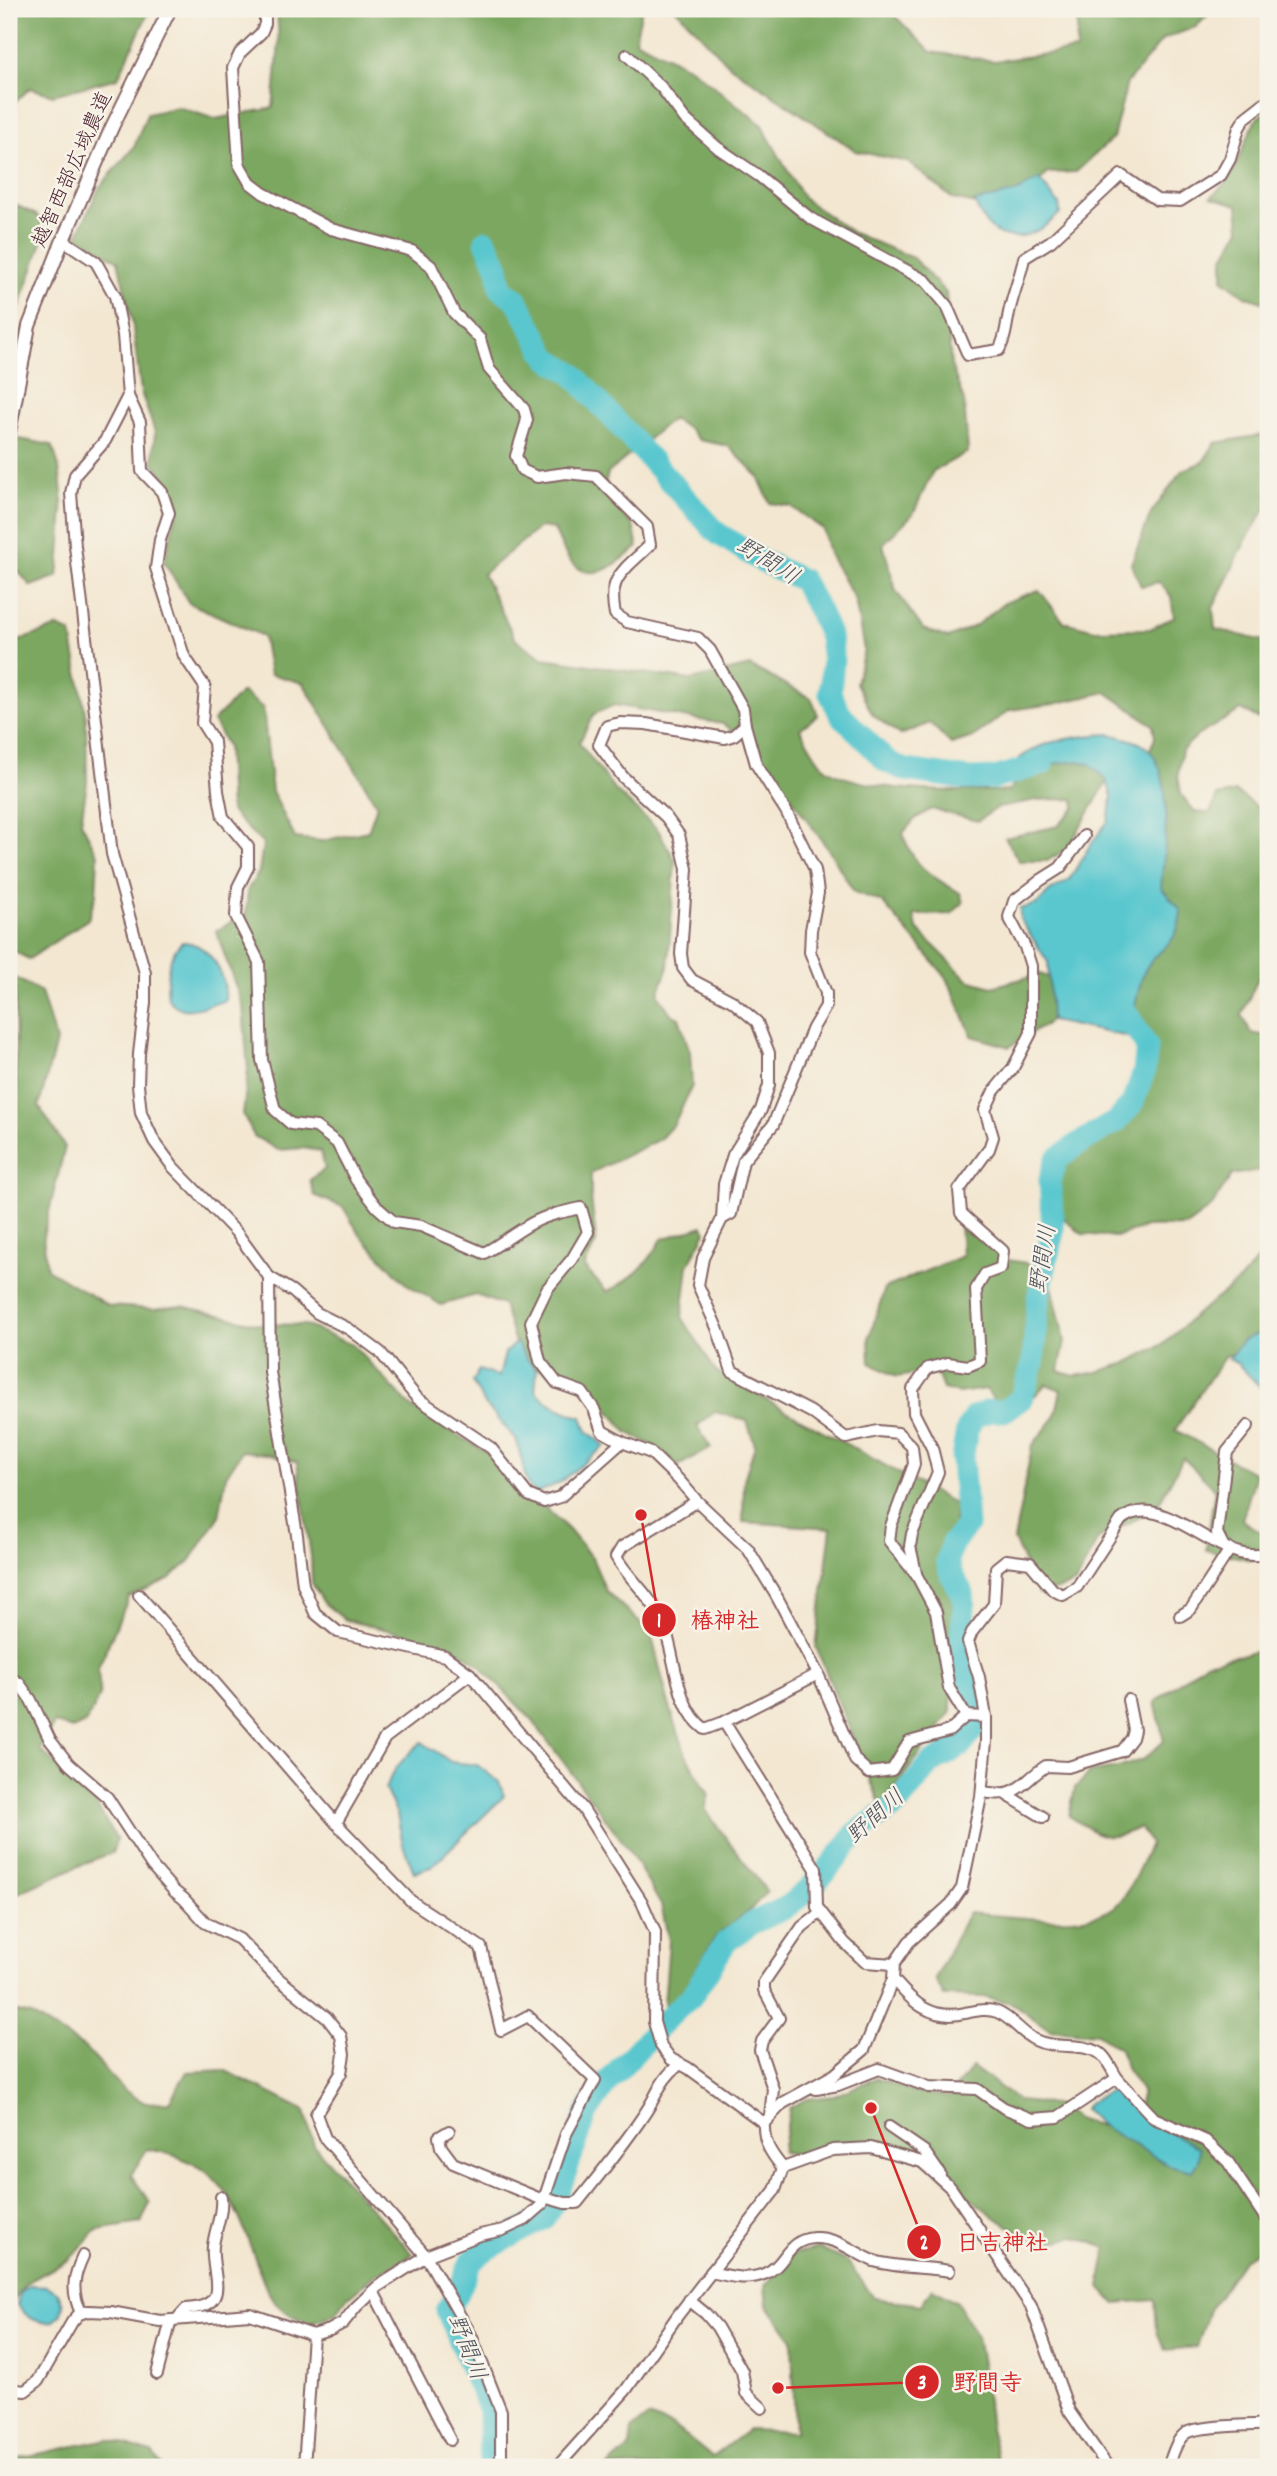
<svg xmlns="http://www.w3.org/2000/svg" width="1277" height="2476" font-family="Dekko,'Klee One',sans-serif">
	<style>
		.forest { fill: #7ba760; stroke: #626346; stroke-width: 2 }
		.water { fill: #5ac7cf; stroke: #52737d; stroke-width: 2 }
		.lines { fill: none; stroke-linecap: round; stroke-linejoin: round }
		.river { stroke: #5ac7cf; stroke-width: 23 }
		.minor-casing { stroke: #856565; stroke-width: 14 }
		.tertiary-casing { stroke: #856565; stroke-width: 16 }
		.minor { stroke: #fff; stroke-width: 10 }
		.tertiary { stroke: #fff; stroke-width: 12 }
		.labels { text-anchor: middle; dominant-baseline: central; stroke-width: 5; stroke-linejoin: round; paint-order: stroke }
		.street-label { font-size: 21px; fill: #4a1f2b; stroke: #f7f3e8 }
		.water-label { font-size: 23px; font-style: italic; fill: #4f515c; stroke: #f7f3e8 }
		.leader { fill: none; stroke: #d62828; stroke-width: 2.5 }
		.callout-dot { fill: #d62828; stroke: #f7f3e8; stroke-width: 2.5 }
		.mark-label { font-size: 21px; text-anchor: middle; font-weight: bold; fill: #fff }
		.callout-label { font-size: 23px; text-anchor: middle; font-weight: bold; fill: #d62828; stroke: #f7f3e8; stroke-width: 5; stroke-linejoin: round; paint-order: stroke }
	</style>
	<rect width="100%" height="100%" fill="#f7f3e8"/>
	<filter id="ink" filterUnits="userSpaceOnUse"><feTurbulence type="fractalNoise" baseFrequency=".0143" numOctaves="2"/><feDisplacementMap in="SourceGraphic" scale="14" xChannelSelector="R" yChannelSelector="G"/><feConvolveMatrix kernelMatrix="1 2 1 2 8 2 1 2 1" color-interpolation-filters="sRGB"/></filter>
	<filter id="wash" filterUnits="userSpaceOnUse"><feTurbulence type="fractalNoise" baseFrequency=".00686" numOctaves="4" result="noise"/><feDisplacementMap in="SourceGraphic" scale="28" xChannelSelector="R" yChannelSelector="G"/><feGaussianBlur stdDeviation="1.57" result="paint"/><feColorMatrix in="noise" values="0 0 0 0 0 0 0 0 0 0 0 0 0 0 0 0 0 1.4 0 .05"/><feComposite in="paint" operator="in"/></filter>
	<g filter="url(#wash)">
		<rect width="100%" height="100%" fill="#f3e7d1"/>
		<g class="forest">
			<path d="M 9,9 L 150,9 L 118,78 L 53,95 L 30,88 L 9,108 Z"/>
			<path d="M 277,9 L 642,9 L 635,40 L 692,69 L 761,124 L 803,198 L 853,233 L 913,258 L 946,293 L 951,365 L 964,401 L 968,452 L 933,471 L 913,514 L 883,544 L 896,591 L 923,629 L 948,638 L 975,626 L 1006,602 L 1039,590 L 1064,622 L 1095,630 L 1150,629 L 1174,617 L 1171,596 L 1159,582 L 1141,586 L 1131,564 L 1151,513 L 1183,470 L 1203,462 L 1215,443 L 1268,434 L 1268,505 L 1246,540 L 1213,608 L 1215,629 L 1268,642 L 1268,723 L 1241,710 L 1197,736 L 1182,750 L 1178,775 L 1181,794 L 1195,812 L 1210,813 L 1217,796 L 1236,792 L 1264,812 L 1268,833 L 1268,962 L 1256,983 L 1242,1015 L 1251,1033 L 1268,1036 L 1268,1169 L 1232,1175 L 1211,1207 L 1186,1226 L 1146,1227 L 1116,1237 L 1082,1234 L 1059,1214 C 1058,1199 1055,1182 1063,1169 C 1076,1147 1105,1133 1125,1118 L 1139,1049 L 1121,1021 L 1146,758 L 1155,738 L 1153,725 L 1106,692 L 1054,704 L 1010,710 L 973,737 L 951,744 L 930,723 L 900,735 L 873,715 L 856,683 L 864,650 L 855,600 L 829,554 L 823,529 L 790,506 L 770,503 L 758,476 L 728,446 L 699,440 L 689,429 L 672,419 L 608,473 L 603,494 L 633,525 L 638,547 C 620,561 595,585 573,564 C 565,557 559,540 554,529 L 540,527 L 483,574 L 515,639 L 543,658 L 691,680 L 750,666 L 811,698 L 818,715 L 800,729 C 806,739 818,764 827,769 C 867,794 961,791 1008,791 L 1036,760 L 1073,751 L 1111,775 L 1068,848 L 1047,861 L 1019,861 L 1005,838 L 1058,826 L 1075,808 L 1074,799 L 1036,800 L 997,808 L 978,821 L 931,809 L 914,820 L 903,833 C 912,867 932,876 960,893 L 963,903 L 951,914 L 914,915 L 917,929 L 968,980 L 992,987 L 1040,974 L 1060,981 L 1060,1011 L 1045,1025 L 1009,1047 L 972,1036 L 947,978 L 882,902 L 854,892 L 828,849 L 753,745 L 723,724 L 614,705 L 594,714 L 579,743 L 616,791 L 658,830 L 675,860 L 668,968 L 658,994 L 671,1014 L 679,1018 L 690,1052 L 692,1086 L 674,1124 L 660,1139 L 591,1173 L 591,1196 L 596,1242 L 584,1267 L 607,1292 C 634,1277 647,1266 662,1239 L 703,1226 L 706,1232 L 688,1265 L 682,1317 L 716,1372 L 955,1504 L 951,1712 L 881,1806 L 816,1647 L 831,1528 L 743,1522 L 744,1480 L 755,1445 L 747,1421 L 715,1412 L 697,1426 L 711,1448 L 678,1466 L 659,1449 L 627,1432 L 587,1384 L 521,1362 L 503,1305 L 476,1295 L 441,1305 L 405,1283 L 360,1235 L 343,1207 L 314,1195 L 310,1180 L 325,1169 L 320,1151 L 303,1148 L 278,1150 L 254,1136 L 243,1114 L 248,1070 L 243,1007 L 216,931 L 246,914 L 248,889 L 259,872 L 263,844 L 230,811 L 227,746 L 213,721 L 242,692 L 263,708 L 272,791 L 295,838 L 322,841 L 368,831 L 377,805 L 303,683 L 270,674 L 263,636 L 189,603 L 164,562 L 177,512 L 172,487 L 153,462 L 155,432 L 141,392 L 132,320 L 118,261 L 77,236 L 99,188 L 134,147 L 147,114 L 178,107 L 215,119 L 273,108 L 279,43 Z"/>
			<path d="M 676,9 L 888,9 L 931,52 L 995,61 L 1076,50 L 1078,14 L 1075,9 L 1214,9 L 1196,27 L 1163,39 L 1127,83 L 1113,138 L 1076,172 L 1048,173 L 1033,189 L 990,207 L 953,199 L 908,162 L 856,151 L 730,66 Z"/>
			<path d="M 1268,109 L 1268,304 L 1245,296 L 1223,280 L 1223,259 L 1240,229 L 1238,205 L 1211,197 L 1231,177 L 1255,120 Z"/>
			<path d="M 9,202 L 37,215 L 46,231 L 13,326 L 9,347 Z"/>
			<path d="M 9,437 L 51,445 C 68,475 62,541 58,576 L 31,586 L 17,570 L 9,572 L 15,458 L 9,457 Z"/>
			<path d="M 58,627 L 71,633 L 86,717 L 87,783 L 81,822 L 98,855 L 96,895 L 88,919 L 29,959 L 9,949 L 9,644 Z"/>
			<path d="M 15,978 L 41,992 L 56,1042 L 39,1106 L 65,1147 L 43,1236 L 47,1269 L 109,1306 L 154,1309 L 182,1306 L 258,1324 L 305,1325 L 353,1345 L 412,1408 L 485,1451 L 569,1530 L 592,1558 L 606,1591 L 651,1633 L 668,1701 L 686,1755 L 709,1795 L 705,1810 L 767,1892 L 749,1911 L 716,1936 L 684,1989 L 670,2006 L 664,2004 L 669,1941 L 661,1905 L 629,1850 L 532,1720 L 479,1665 L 451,1645 L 345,1620 L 324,1603 L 312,1583 L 311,1556 L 297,1462 L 267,1454 L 242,1451 L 226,1476 L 219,1517 L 190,1561 L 169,1579 L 129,1597 L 98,1668 L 100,1695 L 86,1723 L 72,1729 L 54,1723 L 40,1750 L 94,1801 L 117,1840 L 112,1853 L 87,1862 L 9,1897 L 9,1087 L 16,1086 Z"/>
			<path d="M 960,1220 L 1008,1260 L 1026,1263 L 1050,1278 L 1065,1341 L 1059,1371 L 1075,1376 L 1097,1372 L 1127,1363 L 1165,1343 L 1195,1315 L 1240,1280 L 1268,1248 L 1268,1343 L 1253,1351 L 1225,1356 L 1175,1430 L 1256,1474 L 1242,1520 L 1268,1537 L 1251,1560 L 1206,1550 L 1215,1489 L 1183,1458 L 1156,1509 L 1098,1539 L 1075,1584 L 1039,1594 L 1014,1540 L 1032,1446 L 1055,1417 L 1061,1390 L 1046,1384 L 1023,1408 L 998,1406 L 986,1389 L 958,1393 L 943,1389 L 936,1371 L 896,1377 L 870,1363 L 869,1338 L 885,1288 L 962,1256 Z"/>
			<path d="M 1254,1652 L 1268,1657 L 1268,2244 L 1244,2259 L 1209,2310 L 1197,2347 L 1165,2350 L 1157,2332 L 1155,2300 L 1115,2303 L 1100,2287 L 1107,2248 L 1074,2236 C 1069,2237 1063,2241 1058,2241 C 1007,2247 948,2168 903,2149 C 878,2139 849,2140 823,2146 C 806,2149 801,2158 782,2152 L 790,2108 L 806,2099 L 834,2096 L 876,2078 L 912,2091 L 949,2097 L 972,2067 L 1019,2101 L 1057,2105 L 1079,2120 L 1102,2126 L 1136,2116 L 1142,2091 L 1127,2070 L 1120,2049 L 1097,2034 L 1050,2030 L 1012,2003 L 983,1997 L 944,1996 L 935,1979 L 968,1913 C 1004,1915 1084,1929 1113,1908 C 1127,1899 1144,1859 1150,1843 L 1140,1827 C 1105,1845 1099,1834 1069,1816 L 1075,1788 L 1091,1772 L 1118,1768 L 1144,1759 L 1164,1741 L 1155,1702 L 1206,1662 Z"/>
			<path d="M 9,2010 L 31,2015 L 84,2047 L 124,2090 L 145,2103 L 169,2102 L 187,2072 L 224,2070 L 305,2111 L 314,2146 L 413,2254 L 372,2277 L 347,2298 L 336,2314 L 310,2323 C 301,2319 289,2315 281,2308 C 267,2296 262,2278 256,2261 C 232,2196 221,2162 147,2149 L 131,2175 L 150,2202 L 141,2223 L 97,2230 L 69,2260 L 26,2283 L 9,2307 Z"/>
			<path d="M 818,2248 L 848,2262 L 874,2298 L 921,2305 L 932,2288 L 957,2302 L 977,2337 L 984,2374 L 990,2429 L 1000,2467 L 607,2467 L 630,2447 L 632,2429 L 648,2417 L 673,2426 L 712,2457 L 748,2430 L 795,2432 L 792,2339 L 767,2305 L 765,2286 L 790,2255 Z"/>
			<path d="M 108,2439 L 152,2453 L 163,2467 L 9,2467 L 9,2460 Z"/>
		</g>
		<g class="water">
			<path d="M 1039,179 L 1059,204 L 1060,213 C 1029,244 991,249 975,202 L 1016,192 Z"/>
			<path d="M 1110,734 C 1120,737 1132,739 1141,744 C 1178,764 1164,852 1161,888 L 1181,910 C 1178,947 1164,942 1146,968 C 1139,980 1132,1021 1129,1037 L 1051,1021 L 1048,962 L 1020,919 L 1020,909 L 1037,904 L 1050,891 L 1069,880 L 1089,847 L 1108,821 L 1112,797 L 1106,779 L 1090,764 L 1079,761 L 1057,763 L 1015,776 L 1012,768 C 1029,740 1080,736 1110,734 Z"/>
			<path d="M 182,942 C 209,942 228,976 225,1001 C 203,1005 184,1019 168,999 C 166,978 166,957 182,942 Z"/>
			<path d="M 1268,1330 L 1268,1395 L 1237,1363 L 1229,1359 L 1243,1340 Z"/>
			<path d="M 516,1342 L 526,1358 L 537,1370 L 535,1391 C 550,1405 563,1412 582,1417 L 587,1431 L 605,1446 L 559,1483 L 537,1493 L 527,1484 L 517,1441 L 484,1403 L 472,1382 L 479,1370 L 499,1377 L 505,1353 Z"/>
			<path d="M 422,1742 L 451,1762 L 477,1765 L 499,1782 L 504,1796 L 431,1867 L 414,1872 L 403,1845 L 397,1814 L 385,1789 C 392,1771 407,1754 422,1742 Z"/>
			<path d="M 1114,2089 L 1121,2093 L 1147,2119 L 1199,2148 L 1198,2161 L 1192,2171 L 1169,2165 L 1102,2126 L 1084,2109 L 1089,2103 Z"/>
			<path d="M 29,2285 L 47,2286 L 58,2293 L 63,2304 L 61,2314 L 52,2322 C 36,2324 27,2317 17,2305 L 20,2294 Z"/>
		</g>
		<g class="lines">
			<g class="river">
				<path d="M 486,241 L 498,268 L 501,289 L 516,299 L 548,358 L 572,373 L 717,533 L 760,560 L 802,580 L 818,609 L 830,637 L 833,660 L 830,693 L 840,714 L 886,761 L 905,770 L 969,779 L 995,778 L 1042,764"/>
				<path d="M 490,2467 L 489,2410 L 447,2310 L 457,2295 L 471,2262 L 484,2251 L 543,2219 L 556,2199 L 587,2112 L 607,2082 L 664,2021 L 691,1997 L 726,1942 L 754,1922 L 783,1909 L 806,1892 L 827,1870 L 857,1832 L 896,1806 L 930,1764 L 961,1746 L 973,1730 L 974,1704 L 965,1670 L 961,1638 L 964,1606 L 963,1594 L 951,1574 L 947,1561 L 952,1544 L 967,1525 L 962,1459 L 967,1430 L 974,1417 L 989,1411 L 1004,1411 L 1021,1399 L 1033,1364 L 1038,1299 L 1053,1231 L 1050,1179 L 1056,1160 L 1076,1145 L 1117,1121 L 1132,1104 L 1144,1072 L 1147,1047 L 1116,996"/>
			</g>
		</g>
	</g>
	<g filter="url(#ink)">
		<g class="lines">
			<defs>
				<g id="minor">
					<path d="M 265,9 L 265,24 L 261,33 L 240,53 L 233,68 L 239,164 L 250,183 L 263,193 L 331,229 L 412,251 L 431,266 L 454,313 L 480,339 L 489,369 L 524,409 L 527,420 L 516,456 L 522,470 L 537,477 L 566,473 L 596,476 L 647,527 L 650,545 C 625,570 607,576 615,614 L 627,622 L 698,638 L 710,650 L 743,709 L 745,725 L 734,735 L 725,738 L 646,724 L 620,723 L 607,726 L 599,745 L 623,777 L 666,817 L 679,835 L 687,869 L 681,954 L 683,968 L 692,980 L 732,1001 L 757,1022 L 769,1053 L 769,1085 L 761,1110 L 733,1155 L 724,1184 L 722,1219 L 703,1258 L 698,1285 L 717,1328 L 732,1371 L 811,1412 L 846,1438 L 878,1431 L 898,1433 L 912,1447 L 914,1464 L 891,1526 L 889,1541 L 917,1576 L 936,1612 L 949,1688 L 966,1716"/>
					<path d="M 627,55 L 661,87 L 685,119 L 718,148 L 759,176 L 810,218 L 926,281 L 947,306 L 968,355 L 999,350 C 1006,337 1005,332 1008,318 C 1011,298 1020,279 1024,258 L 1051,241 L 1121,175 L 1157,200 L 1180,201 L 1221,175 L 1230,159 L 1239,128 L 1245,118 L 1268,100"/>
					<path d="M 63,240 L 96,262 L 115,296 L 123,335 L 128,396 L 140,422 L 142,471 L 162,492 L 169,513 L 160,540 L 156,568 L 184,656 L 205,687 L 202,723 L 214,742 L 218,791 L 223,817 L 248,847 L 248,867 L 238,887 L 236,916 L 259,962 L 262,1060 L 275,1110 L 291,1124 L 316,1127 L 337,1143 L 356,1180 L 377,1207 L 394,1222 L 421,1226 L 484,1253 C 499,1245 512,1235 527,1226 C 543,1216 562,1212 581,1208 L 588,1232 L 572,1259 L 547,1289 L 531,1322 L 540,1361 L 557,1383 L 582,1392 L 594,1409 L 602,1431 L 622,1442 L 651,1453 L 678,1479 L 697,1501 L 748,1549 L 777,1597 L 818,1674 L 855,1760 L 869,1773 L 892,1770 L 909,1742 L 949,1731 L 966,1716 L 986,1717 L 986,1741 L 981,1797 L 962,1888 L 951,1904 L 909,1942 L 894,1964 L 893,1979 L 864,2050 L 834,2075 L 783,2103 L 764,2123 C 763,2142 771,2154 783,2168 L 775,2190 L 678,2315 L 626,2390 L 557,2467"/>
					<path d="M 128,396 L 105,441 L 75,475 L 71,493 L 75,546 L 112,854 L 145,973 L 145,1003 L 139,1054 L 138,1085 L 141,1113 L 154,1141 L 173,1167 L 236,1232 L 269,1277 L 292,1291 L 317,1313 L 349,1329 L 380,1352 L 417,1398 L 491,1448 L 528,1495 L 544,1502 L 560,1497 L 622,1442"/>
					<path d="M 722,1219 L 731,1214 L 743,1161 L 773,1125 L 813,1028 L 826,1006 L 826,993 L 810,952 L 811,930 L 818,893 L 815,870 L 786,811 L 756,764 L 745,725"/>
					<path d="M 269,1277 L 270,1372 L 297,1535 L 303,1585 L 315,1613 L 338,1632 L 445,1656 L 470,1674 L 583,1809 L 642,1902 L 655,1932 L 654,2022 L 661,2046 L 671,2059 L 688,2068 L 764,2123"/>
					<path d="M 697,1501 L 622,1547 L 616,1557 C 628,1577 647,1593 659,1614 C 677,1648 672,1705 705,1729 L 724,1722"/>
					<path d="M 1223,1545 L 1217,1533 L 1227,1452 L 1248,1426"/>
					<path d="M 916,1573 L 910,1546 L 912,1534 L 938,1472 L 932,1448 L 914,1413 L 913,1389 L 928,1368 L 948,1363 L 968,1366 L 980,1361 L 976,1289 L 985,1274 L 1001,1268 L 1003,1251 L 961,1213 L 959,1190 L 989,1149 L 993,1137 L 985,1110 L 994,1091 L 1013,1068 L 1031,1033 L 1031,966 L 1025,947 L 1009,917 L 1014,901 L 1041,880 L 1060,868 L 1084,836"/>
					<path d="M 1180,1616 L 1191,1609 L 1230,1549"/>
					<path d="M 818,1674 L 724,1722 L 816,1869 L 817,1907 L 844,1942 L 865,1962 L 894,1964"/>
					<path d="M 9,1677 L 19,1683 L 31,1700 L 50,1740 L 69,1764 L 107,1797 L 152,1866 L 174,1891 L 184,1899 L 206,1923 L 239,1939 L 274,1975 L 327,2018 L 341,2036 L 344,2054 L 341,2073 L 316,2114 L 325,2138 L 426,2256 L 471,2335 L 501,2411 L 501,2467"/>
					<path d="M 986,1717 L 979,1677 L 968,1642 L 972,1632 L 994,1604 L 996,1568 L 1006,1560 L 1030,1563 L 1053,1590 L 1063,1595 L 1077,1587 L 1121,1520 C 1163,1485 1221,1570 1268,1553"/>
					<path d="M 982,1792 C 1020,1798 1018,1785 1046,1766 L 1068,1767 L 1122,1751 L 1132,1738 L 1134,1730 L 1128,1700"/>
					<path d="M 1007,1795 L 1043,1817"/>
					<path d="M 336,1823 L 385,1738 L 470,1674"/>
					<path d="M 893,1979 C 913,2003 932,2021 965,2013 C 975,2011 986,2008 997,2012 C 1011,2017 1022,2034 1035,2040 C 1055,2050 1079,2042 1098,2052 C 1106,2056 1112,2070 1117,2078"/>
					<path d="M 816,2089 L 838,2085 L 879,2069 L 929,2087 L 977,2089 L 1004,2108 L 1032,2119 L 1058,2117 L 1117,2078 L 1154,2118 L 1206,2141 L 1228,2162 L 1268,2222"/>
					<path d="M 770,2116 L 773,2089 L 760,2050 L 762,2041 L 779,2018 L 764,1990 L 764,1982 L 802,1927 L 821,1912"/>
					<path d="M 889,2127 L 924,2151 L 940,2174"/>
					<path d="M 449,2131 L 439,2137 L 441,2147 L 453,2163 L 543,2200"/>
					<path d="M 783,2168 L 833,2150 L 871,2148 L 922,2162 L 951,2188 L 1031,2306 L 1069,2411 L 1108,2467"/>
					<path d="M 544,2197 L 565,2203 L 577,2203 C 600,2174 623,2146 643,2116 C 658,2095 659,2080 680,2064"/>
					<path d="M 711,2272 C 728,2276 747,2281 764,2274 C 787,2265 785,2240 814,2238 C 838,2237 854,2253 874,2261 C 897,2268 925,2267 949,2271"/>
					<path d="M 373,2291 L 450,2440"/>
					<path d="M 689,2300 L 706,2314 L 717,2327 L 742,2371 L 746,2393 L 762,2408"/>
					<path d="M 81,2313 C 71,2291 73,2277 83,2256"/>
					<path d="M 178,2318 L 186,2309 C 234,2306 210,2276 213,2246 C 215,2229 223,2214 221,2197"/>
					<path d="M 157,2374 L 171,2320"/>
					<path d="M 9,2389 L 25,2391 L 38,2381 L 72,2322 L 79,2314 L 88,2311 L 111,2312 L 160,2321 L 250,2314 L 313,2335 L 330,2330 L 343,2323 L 356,2307 L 377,2287 L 426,2256 L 480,2235 L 503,2230 L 525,2220 L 542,2205 L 566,2134 L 595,2080 L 528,2016 L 501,2030 L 481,1947 L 411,1901 L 336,1823 L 139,1595"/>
					<path d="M 304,2467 L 313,2335"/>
					<path d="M 1168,2467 C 1172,2457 1176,2439 1186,2433 C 1199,2425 1251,2426 1268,2424"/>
				</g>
				<path id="tertiary" d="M 9,433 L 29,326 L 63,240 L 112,127 L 170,9"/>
			</defs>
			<use href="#minor" class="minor-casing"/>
			<use href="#tertiary" class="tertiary-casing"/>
			<use href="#minor" class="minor"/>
			<use href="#tertiary" class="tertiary"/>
		</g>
	</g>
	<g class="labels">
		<g class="street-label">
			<text transform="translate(74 170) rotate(-66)">越智西部広域農道</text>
		</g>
		<g class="water-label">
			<text transform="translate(767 563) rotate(32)">野間川</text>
			<text transform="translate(1045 1259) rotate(-81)">野間川</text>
			<text transform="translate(877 1818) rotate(-42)">野間川</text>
			<text transform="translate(465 2348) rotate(69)">野間川</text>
		</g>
	</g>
	<path class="leader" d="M641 1515L659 1620M871 2108L924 2242M778 2388L922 2382"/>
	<g class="callout-dot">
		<circle cx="641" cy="1515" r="7"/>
		<circle cx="871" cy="2108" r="7"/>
		<circle cx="778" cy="2388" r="7"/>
		<circle cx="659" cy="1620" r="18"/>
		<circle cx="924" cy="2242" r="18"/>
		<circle cx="922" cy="2382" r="18"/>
	</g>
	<g class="mark-label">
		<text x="659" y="1627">1</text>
		<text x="924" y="2249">2</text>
		<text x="922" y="2389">3</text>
	</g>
	<g class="callout-label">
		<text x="725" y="1628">椿神社</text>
		<text x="1002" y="2250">日吉神社</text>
		<text x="988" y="2390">野間寺</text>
	</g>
	<rect width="1277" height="2476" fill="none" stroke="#f7f3e8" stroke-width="35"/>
</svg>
